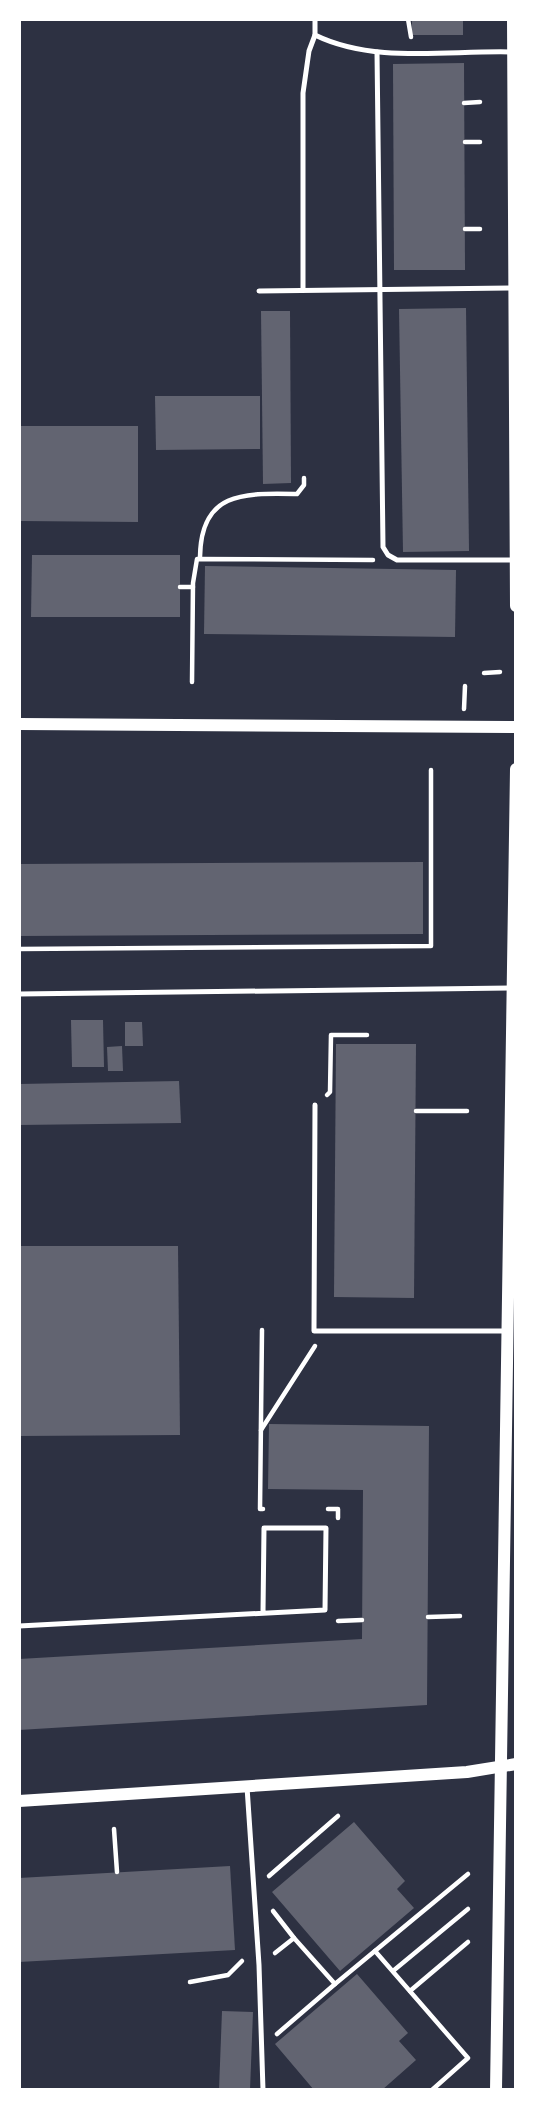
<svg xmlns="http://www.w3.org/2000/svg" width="535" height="2109" font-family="Arial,sans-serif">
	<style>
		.building { fill: #626471 }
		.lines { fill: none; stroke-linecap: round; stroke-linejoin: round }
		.path { stroke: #fff; stroke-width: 4.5 }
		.service { stroke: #fff; stroke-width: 5 }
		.tertiary { stroke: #fff; stroke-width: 12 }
	</style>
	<rect width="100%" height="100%" fill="#2d3142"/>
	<g class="building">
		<rect x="412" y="19" width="51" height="16"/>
		<path d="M 464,63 L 465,270 L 394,270 L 393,64 Z"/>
		<path d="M 466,308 L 469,551 L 403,552 L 399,309 Z"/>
		<path d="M 261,311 L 290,311 L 291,483 L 263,484 Z"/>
		<path d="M 155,396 L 260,396 L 260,449 L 156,450 Z"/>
		<path d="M 19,426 L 138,426 L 138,522 L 19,521 Z"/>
		<path d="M 32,555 L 180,555 L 180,617 L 31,617 Z"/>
		<path d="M 205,566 L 456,570 L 455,637 L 204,634 Z"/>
		<path d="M 423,862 L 423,934 L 19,936 L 19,864 Z"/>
		<path d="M 71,1020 L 103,1020 L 104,1067 L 72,1067 Z"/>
		<path d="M 125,1022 L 142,1022 L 143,1046 L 125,1046 Z"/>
		<path d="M 336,1044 L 416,1044 L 414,1298 L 334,1297 Z"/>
		<path d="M 122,1046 L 123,1071 L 108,1071 L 107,1047 Z"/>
		<path d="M 179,1081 L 181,1123 L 19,1125 L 19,1084 Z"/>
		<path d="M 19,1246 L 178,1246 L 180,1435 L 19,1436 Z"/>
		<path d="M 269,1424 L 429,1426 L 427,1705 L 19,1730 L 19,1659 L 362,1639 L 363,1490 L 268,1489 Z"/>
		<path d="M 354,1822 L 405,1881 L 397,1889 L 414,1908 L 340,1971 L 272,1892 Z"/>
		<path d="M 230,1866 L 235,1950 L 19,1962 L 19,1878 Z"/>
		<path d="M 357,1974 L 408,2033 L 399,2041 L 416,2060 L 382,2090 L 314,2090 L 275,2044 Z"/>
		<path d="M 222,2011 L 253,2012 L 250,2090 L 219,2090 Z"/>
	</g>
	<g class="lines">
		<g class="path">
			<path d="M 408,19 L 411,37"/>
			<path d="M 464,103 L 480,102"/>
			<path d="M 465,142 L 480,142"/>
			<path d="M 465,229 L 480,229"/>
			<path d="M 200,557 C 201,491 244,493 297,494 L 304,485 L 304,478"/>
			<path d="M 180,587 L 193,587"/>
			<path d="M 484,673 L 500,672"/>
			<path d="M 192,682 L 193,583 L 197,559 L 373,560"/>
			<path d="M 464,709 L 465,686"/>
			<path d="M 19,949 L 431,946 L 431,770"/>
			<path d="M 327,1095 L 330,1092 L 331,1035 L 367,1035"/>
			<path d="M 416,1111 L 467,1111"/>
			<path d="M 262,1330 L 260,1509 L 263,1509"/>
			<path d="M 261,1430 L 315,1346"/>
			<path d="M 328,1509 L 338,1509 L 338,1518"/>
			<path d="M 428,1617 L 460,1616"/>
			<path d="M 338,1621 L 362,1620"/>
			<path d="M 114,1829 L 117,1872"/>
			<path d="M 269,1876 L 338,1816"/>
			<path d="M 273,1911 L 294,1938"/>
			<path d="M 375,1951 L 468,2058 L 432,2090"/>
			<path d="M 275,1953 L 294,1938 L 335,1984 L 468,1874"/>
			<path d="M 393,1971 L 468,1909"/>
			<path d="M 190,1982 L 228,1975 L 242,1961"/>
			<path d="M 410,1991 L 468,1942"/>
			<path d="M 277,2034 L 335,1984"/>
		</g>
		<g class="service">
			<path d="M 315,19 L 315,35 C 374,64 448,50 513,52"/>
			<path d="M 377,52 L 383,547 L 388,555 L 397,560 L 515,560"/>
			<path d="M 303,290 L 303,93 L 309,51 L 315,35"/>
			<path d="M 259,291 L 514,288"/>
			<path d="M 19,994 L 513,988"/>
			<path d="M 315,1105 L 314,1331 L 507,1331"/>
			<path d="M 19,1626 L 325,1610 L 326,1528 L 264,1528 L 263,1612"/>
			<path d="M 247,1787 L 259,1965 L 263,2090"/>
		</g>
		<g class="tertiary">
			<path d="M 513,19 L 516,606"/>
			<path d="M 19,724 L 516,727"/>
			<path d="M 19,1801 L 467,1772 L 516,1764"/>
			<path d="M 496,2090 L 516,769"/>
		</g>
	</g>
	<rect width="535" height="2109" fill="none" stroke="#ffffff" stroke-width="42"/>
</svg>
